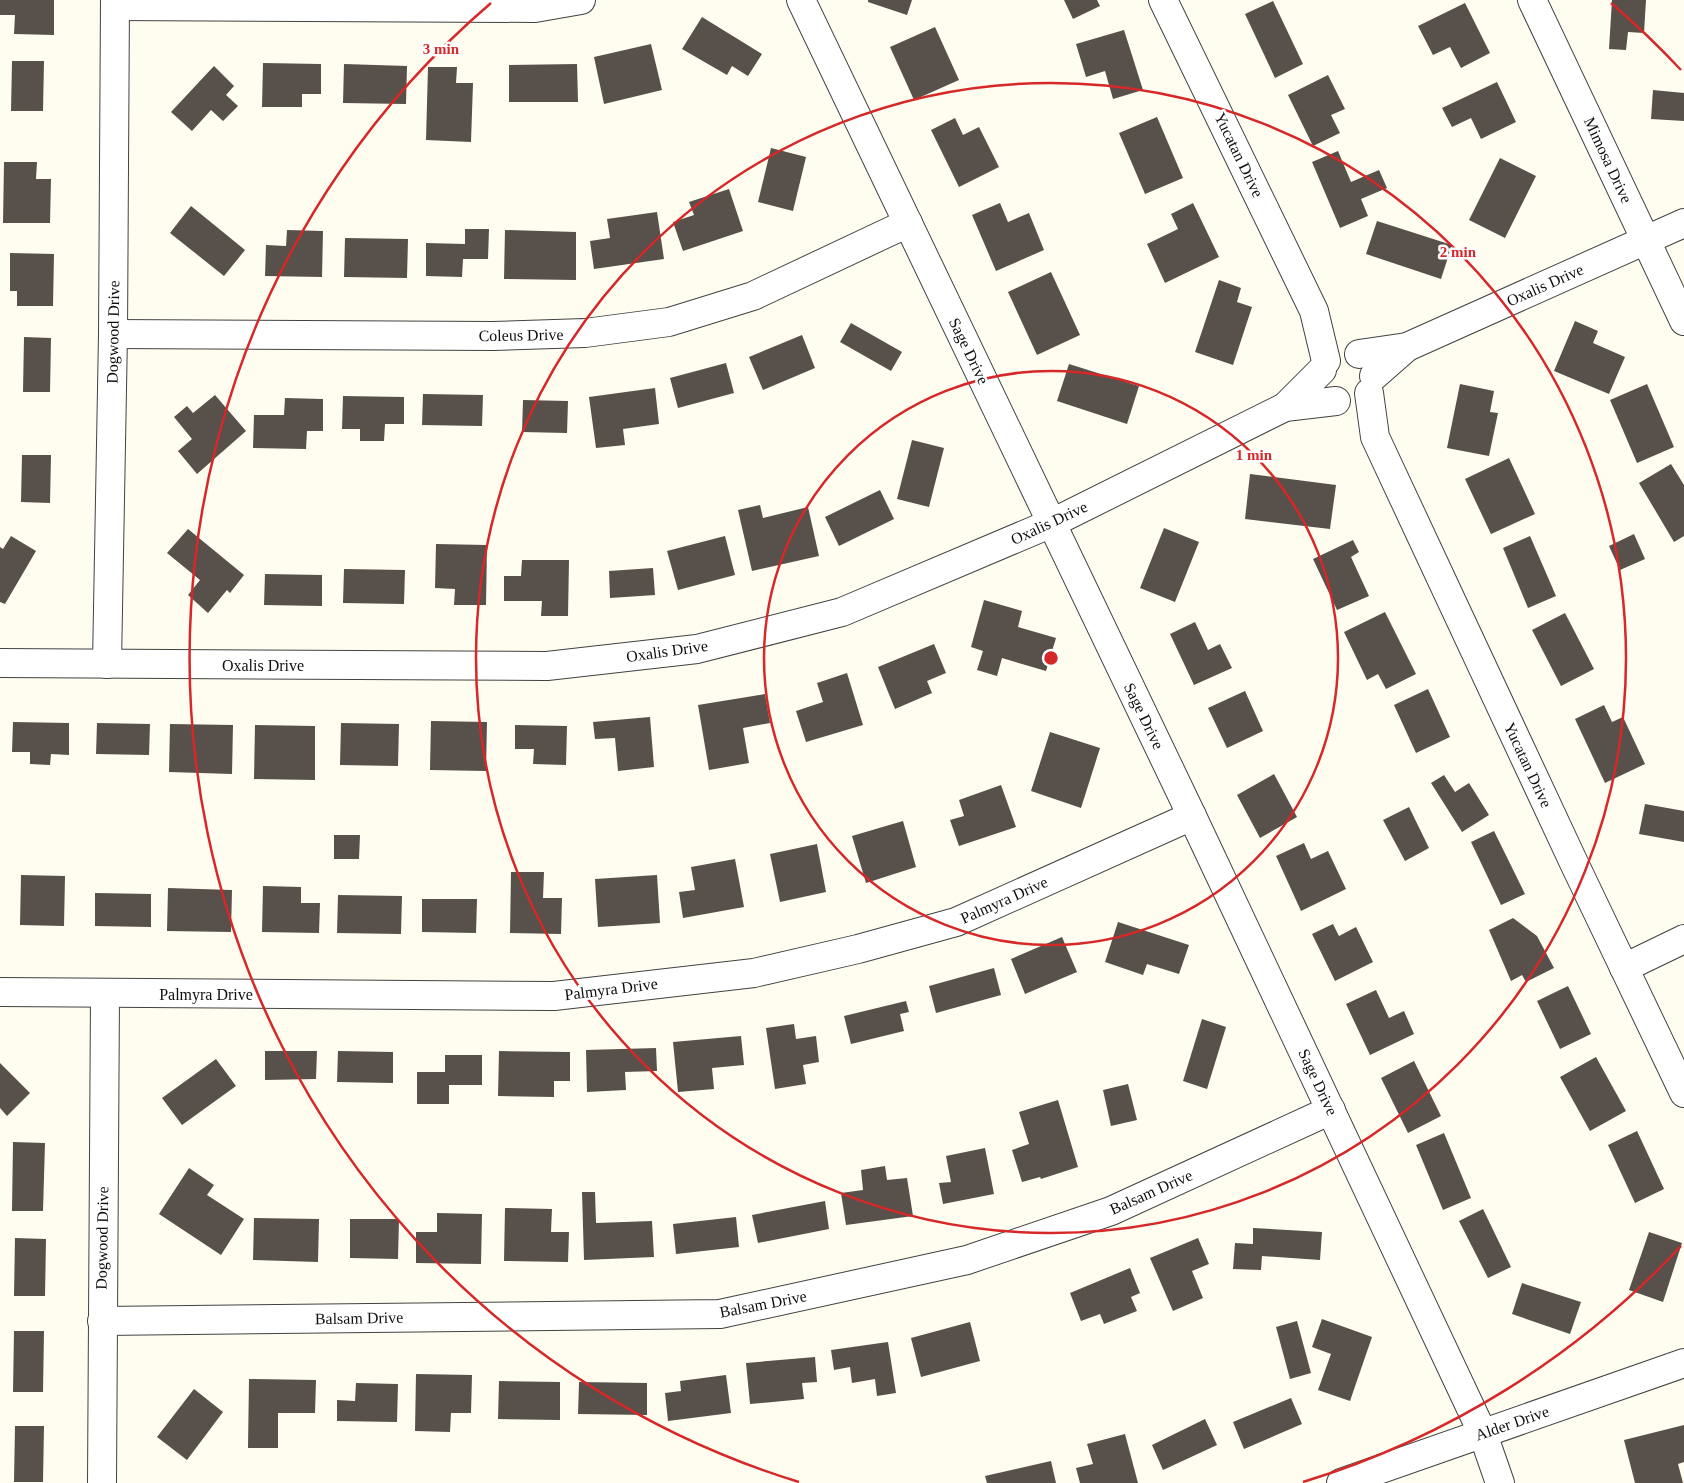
<svg xmlns="http://www.w3.org/2000/svg" width="1684" height="1483" font-family="Georgia,serif">
	<style>
		.building { fill: #58504a }
		.lines { fill: none; stroke-linecap: round; stroke-linejoin: round }
		.minor-casing { stroke: #424242; stroke-width: 30 }
		.tertiary-casing { stroke: #424242; stroke-width: 30 }
		.minor { stroke: #fff; stroke-width: 28 }
		.tertiary { stroke: #fff; stroke-width: 28 }
		.ring { fill: none; stroke: #d62828; stroke-width: 2.5 }
		.labels { text-anchor: middle; dominant-baseline: central; stroke-width: 5; stroke-linejoin: round; paint-order: stroke }
		.street-label { font-size: 16px; fill: #0f0f0f; stroke: #fff }
		.centre { fill: #d62828; stroke: #fff; stroke-width: 2.5 }
		.ring-label { font-size: 15px; text-anchor: middle; font-weight: bold; fill: #d62828; stroke: #fff; stroke-width: 5; stroke-linejoin: round; paint-order: stroke }
	</style>
	<rect width="100%" height="100%" fill="#fffdf0"/>
	<g class="building">
		<path d="M 0,0 L 54,0 L 54,35 L 14,34 L 15,15 L 0,15 Z"/>
		<path d="M 868,0 L 912,0 L 907,15 L 868,2 Z"/>
		<path d="M 1064,0 L 1097,0 L 1100,6 L 1073,19 Z"/>
		<path d="M 1612,0 L 1646,0 L 1644,33 L 1628,32 L 1626,50 L 1609,49 Z"/>
		<path d="M 1273,1 L 1303,64 L 1275,78 L 1245,14 Z"/>
		<path d="M 1465,3 L 1490,53 L 1461,68 L 1450,47 L 1433,55 L 1418,26 Z"/>
		<path d="M 702,17 L 762,54 L 748,76 L 732,66 L 727,75 L 682,49 Z"/>
		<path d="M 935,27 L 959,80 L 914,100 L 890,47 Z"/>
		<path d="M 1124,30 L 1143,90 L 1113,99 L 1105,71 L 1086,77 L 1076,44 Z"/>
		<path d="M 651,44 L 662,90 L 604,104 L 594,57 Z"/>
		<path d="M 12,61 L 44,61 L 43,111 L 11,111 Z"/>
		<path d="M 263,63 L 321,64 L 321,94 L 302,94 L 302,107 L 262,107 Z"/>
		<path d="M 344,64 L 407,66 L 406,104 L 343,103 Z"/>
		<path d="M 577,64 L 578,102 L 509,102 L 509,65 Z"/>
		<path d="M 214,66 L 234,86 L 226,95 L 238,106 L 223,121 L 211,110 L 192,131 L 171,112 Z"/>
		<path d="M 428,67 L 457,67 L 456,83 L 473,83 L 471,142 L 426,140 Z"/>
		<path d="M 1328,75 L 1345,109 L 1331,115 L 1340,133 L 1313,146 L 1288,95 Z"/>
		<path d="M 1497,82 L 1516,122 L 1481,139 L 1471,118 L 1452,127 L 1442,108 Z"/>
		<path d="M 1653,90 L 1684,93 L 1684,121 L 1651,119 Z"/>
		<path d="M 1157,117 L 1183,178 L 1145,194 L 1119,133 Z"/>
		<path d="M 955,118 L 963,135 L 979,127 L 999,167 L 959,187 L 931,130 Z"/>
		<path d="M 771,148 L 806,157 L 793,211 L 758,202 Z"/>
		<path d="M 1338,151 L 1351,182 L 1379,170 L 1387,188 L 1361,199 L 1368,216 L 1340,228 L 1312,162 Z"/>
		<path d="M 1500,158 L 1536,176 L 1505,238 L 1469,220 Z"/>
		<path d="M 4,162 L 37,162 L 36,179 L 51,179 L 50,223 L 3,223 Z"/>
		<path d="M 729,189 L 743,231 L 683,251 L 673,222 L 694,215 L 689,202 Z"/>
		<path d="M 1000,203 L 1008,222 L 1029,213 L 1044,250 L 996,271 L 972,215 Z"/>
		<path d="M 1193,203 L 1219,257 L 1165,283 L 1147,244 L 1178,229 L 1171,214 Z"/>
		<path d="M 191,206 L 245,250 L 224,276 L 170,233 Z"/>
		<path d="M 657,212 L 664,259 L 594,269 L 590,241 L 610,238 L 607,219 Z"/>
		<path d="M 1377,221 L 1452,245 L 1441,279 L 1366,254 Z"/>
		<path d="M 465,229 L 489,229 L 488,259 L 463,259 L 462,277 L 426,276 L 426,243 L 465,244 Z"/>
		<path d="M 287,230 L 323,231 L 322,277 L 265,276 L 266,245 L 286,246 Z"/>
		<path d="M 505,230 L 576,232 L 576,280 L 504,279 Z"/>
		<path d="M 345,238 L 408,239 L 407,278 L 344,277 Z"/>
		<path d="M 10,253 L 54,254 L 53,306 L 17,306 L 17,291 L 10,291 Z"/>
		<path d="M 1051,272 L 1080,335 L 1037,355 L 1008,292 Z"/>
		<path d="M 1219,280 L 1241,288 L 1237,302 L 1252,307 L 1233,365 L 1195,352 Z"/>
		<path d="M 1575,321 L 1598,331 L 1593,343 L 1625,357 L 1609,394 L 1554,371 Z"/>
		<path d="M 851,323 L 902,352 L 891,371 L 840,342 Z"/>
		<path d="M 802,335 L 815,368 L 763,390 L 749,357 Z"/>
		<path d="M 24,337 L 51,338 L 50,392 L 23,392 Z"/>
		<path d="M 726,363 L 734,393 L 678,408 L 670,378 Z"/>
		<path d="M 1069,364 L 1139,386 L 1127,424 L 1057,401 Z"/>
		<path d="M 1460,384 L 1494,391 L 1490,412 L 1498,413 L 1489,456 L 1447,448 Z"/>
		<path d="M 1647,384 L 1674,447 L 1637,463 L 1610,400 Z"/>
		<path d="M 655,388 L 659,424 L 623,429 L 625,445 L 596,448 L 589,397 Z"/>
		<path d="M 423,394 L 483,395 L 482,426 L 422,425 Z"/>
		<path d="M 215,395 L 246,431 L 197,474 L 178,451 L 192,439 L 174,417 L 187,406 L 193,413 Z"/>
		<path d="M 343,396 L 404,397 L 404,424 L 385,424 L 384,441 L 360,441 L 360,429 L 342,429 Z"/>
		<path d="M 285,398 L 323,399 L 323,431 L 307,431 L 306,449 L 253,448 L 254,415 L 284,415 Z"/>
		<path d="M 523,400 L 568,401 L 567,433 L 522,432 Z"/>
		<path d="M 912,440 L 944,448 L 929,507 L 897,499 Z"/>
		<path d="M 22,455 L 51,455 L 50,503 L 21,502 Z"/>
		<path d="M 1509,458 L 1535,514 L 1491,534 L 1465,479 Z"/>
		<path d="M 1671,464 L 1684,485 L 1684,536 L 1674,542 L 1639,483 Z"/>
		<path d="M 1250,474 L 1336,485 L 1330,529 L 1245,519 Z"/>
		<path d="M 880,490 L 894,519 L 839,546 L 825,517 Z"/>
		<path d="M 760,505 L 763,518 L 808,507 L 819,556 L 752,571 L 738,510 Z"/>
		<path d="M 1164,528 L 1199,542 L 1175,602 L 1140,588 Z"/>
		<path d="M 188,529 L 244,575 L 230,593 L 227,590 L 208,613 L 188,595 L 200,580 L 167,553 Z"/>
		<path d="M 1634,534 L 1645,559 L 1620,570 L 1609,546 Z"/>
		<path d="M 11,536 L 36,551 L 5,604 L 0,602 L 0,547 L 3,549 Z"/>
		<path d="M 725,536 L 735,575 L 678,590 L 667,551 Z"/>
		<path d="M 1530,536 L 1556,596 L 1528,608 L 1503,548 Z"/>
		<path d="M 1353,540 L 1359,552 L 1351,557 L 1369,596 L 1337,610 L 1313,559 Z"/>
		<path d="M 436,544 L 487,545 L 486,605 L 454,605 L 455,589 L 435,588 Z"/>
		<path d="M 522,560 L 569,560 L 568,616 L 541,616 L 542,601 L 504,601 L 504,576 L 521,576 Z"/>
		<path d="M 653,568 L 655,595 L 610,598 L 609,571 Z"/>
		<path d="M 344,569 L 405,570 L 404,604 L 343,603 Z"/>
		<path d="M 265,574 L 322,575 L 322,606 L 264,605 Z"/>
		<path d="M 984,600 L 1022,611 L 1018,627 L 1056,638 L 1046,671 L 1002,658 L 997,676 L 977,670 L 983,651 L 971,647 Z"/>
		<path d="M 1385,612 L 1416,674 L 1386,689 L 1378,674 L 1367,680 L 1344,632 Z"/>
		<path d="M 1565,613 L 1594,669 L 1561,686 L 1532,630 Z"/>
		<path d="M 1195,622 L 1208,650 L 1220,644 L 1232,668 L 1194,685 L 1170,634 Z"/>
		<path d="M 934,644 L 946,673 L 927,681 L 932,693 L 895,709 L 878,667 Z"/>
		<path d="M 847,673 L 863,725 L 806,742 L 796,711 L 823,702 L 817,683 Z"/>
		<path d="M 1428,689 L 1450,737 L 1416,753 L 1394,705 Z"/>
		<path d="M 1245,691 L 1263,731 L 1227,748 L 1208,708 Z"/>
		<path d="M 765,694 L 770,723 L 743,728 L 749,763 L 709,770 L 698,705 Z"/>
		<path d="M 1604,705 L 1612,722 L 1623,717 L 1645,764 L 1605,783 L 1575,719 Z"/>
		<path d="M 650,717 L 654,767 L 618,771 L 615,738 L 595,739 L 593,722 Z"/>
		<path d="M 431,721 L 487,722 L 486,771 L 430,770 Z"/>
		<path d="M 13,722 L 69,723 L 69,755 L 51,754 L 50,765 L 30,764 L 30,752 L 12,752 Z"/>
		<path d="M 97,723 L 150,724 L 149,755 L 96,754 Z"/>
		<path d="M 341,723 L 399,724 L 398,766 L 340,765 Z"/>
		<path d="M 170,724 L 233,725 L 232,774 L 169,772 Z"/>
		<path d="M 255,725 L 315,726 L 315,780 L 254,779 Z"/>
		<path d="M 515,725 L 567,726 L 566,765 L 533,764 L 534,749 L 515,749 Z"/>
		<path d="M 1050,732 L 1100,748 L 1081,808 L 1031,791 Z"/>
		<path d="M 1274,774 L 1297,817 L 1260,838 L 1237,795 Z"/>
		<path d="M 1444,775 L 1455,792 L 1469,783 L 1489,815 L 1462,832 L 1431,783 Z"/>
		<path d="M 1001,785 L 1016,827 L 959,846 L 950,820 L 964,816 L 959,800 Z"/>
		<path d="M 1645,804 L 1684,811 L 1684,842 L 1639,834 Z"/>
		<path d="M 1409,807 L 1429,848 L 1405,861 L 1383,820 Z"/>
		<path d="M 903,821 L 916,867 L 866,883 L 852,836 Z"/>
		<path d="M 1494,831 L 1525,894 L 1501,905 L 1471,842 Z"/>
		<path d="M 334,835 L 360,835 L 359,859 L 334,859 Z"/>
		<path d="M 1304,843 L 1311,859 L 1328,851 L 1346,889 L 1301,911 L 1276,856 Z"/>
		<path d="M 817,844 L 826,892 L 780,902 L 770,854 Z"/>
		<path d="M 735,859 L 744,907 L 683,918 L 679,892 L 695,890 L 691,867 Z"/>
		<path d="M 511,872 L 544,872 L 543,898 L 562,898 L 561,934 L 510,933 Z"/>
		<path d="M 21,875 L 65,876 L 64,926 L 20,925 Z"/>
		<path d="M 657,875 L 660,923 L 598,927 L 595,879 Z"/>
		<path d="M 263,886 L 301,887 L 301,903 L 320,903 L 319,933 L 262,932 Z"/>
		<path d="M 168,888 L 232,890 L 231,932 L 167,931 Z"/>
		<path d="M 95,893 L 151,894 L 151,927 L 95,926 Z"/>
		<path d="M 338,895 L 402,896 L 401,934 L 337,933 Z"/>
		<path d="M 422,899 L 477,899 L 476,933 L 422,932 Z"/>
		<path d="M 1513,918 L 1537,936 L 1554,968 L 1526,982 L 1522,975 L 1511,981 L 1489,930 Z"/>
		<path d="M 1118,922 L 1189,945 L 1179,974 L 1147,964 L 1143,975 L 1105,962 Z"/>
		<path d="M 1333,924 L 1339,936 L 1356,927 L 1373,962 L 1335,981 L 1312,934 Z"/>
		<path d="M 1062,937 L 1077,972 L 1025,994 L 1011,959 Z"/>
		<path d="M 994,968 L 1001,995 L 936,1013 L 929,986 Z"/>
		<path d="M 1568,986 L 1591,1034 L 1560,1049 L 1537,1001 Z"/>
		<path d="M 1376,990 L 1389,1018 L 1404,1011 L 1414,1034 L 1370,1055 L 1346,1004 Z"/>
		<path d="M 906,1001 L 909,1012 L 900,1014 L 904,1031 L 851,1044 L 844,1016 Z"/>
		<path d="M 1202,1019 L 1226,1027 L 1207,1089 L 1183,1081 Z"/>
		<path d="M 794,1024 L 796,1039 L 816,1036 L 819,1062 L 803,1065 L 806,1084 L 775,1089 L 766,1028 Z"/>
		<path d="M 741,1036 L 744,1065 L 712,1068 L 714,1089 L 678,1092 L 673,1042 Z"/>
		<path d="M 656,1048 L 657,1071 L 625,1072 L 626,1090 L 587,1092 L 586,1050 Z"/>
		<path d="M 265,1051 L 317,1051 L 316,1079 L 265,1080 Z"/>
		<path d="M 338,1051 L 393,1052 L 393,1083 L 337,1082 Z"/>
		<path d="M 499,1051 L 570,1052 L 570,1081 L 554,1081 L 554,1097 L 498,1096 Z"/>
		<path d="M 445,1055 L 482,1055 L 482,1085 L 449,1085 L 449,1104 L 417,1104 L 417,1072 L 445,1072 Z"/>
		<path d="M 1596,1057 L 1626,1111 L 1590,1131 L 1560,1077 Z"/>
		<path d="M 216,1059 L 236,1086 L 182,1125 L 162,1098 Z"/>
		<path d="M 1414,1061 L 1441,1116 L 1408,1133 L 1381,1078 Z"/>
		<path d="M 0,1063 L 30,1093 L 7,1116 L 0,1108 Z"/>
		<path d="M 1128,1084 L 1137,1120 L 1111,1126 L 1103,1090 Z"/>
		<path d="M 1058,1100 L 1078,1167 L 1041,1179 L 1040,1177 L 1022,1182 L 1012,1150 L 1029,1144 L 1019,1112 Z"/>
		<path d="M 1637,1131 L 1664,1189 L 1635,1203 L 1608,1145 Z"/>
		<path d="M 1444,1133 L 1471,1198 L 1443,1210 L 1416,1145 Z"/>
		<path d="M 13,1142 L 45,1143 L 43,1211 L 12,1211 Z"/>
		<path d="M 985,1148 L 994,1194 L 943,1204 L 939,1183 L 951,1182 L 946,1156 Z"/>
		<path d="M 885,1166 L 887,1180 L 907,1178 L 913,1216 L 846,1225 L 841,1193 L 863,1190 L 861,1170 Z"/>
		<path d="M 189,1168 L 214,1185 L 207,1195 L 244,1219 L 221,1255 L 159,1214 Z"/>
		<path d="M 582,1192 L 595,1192 L 596,1223 L 652,1221 L 654,1257 L 584,1260 Z"/>
		<path d="M 825,1201 L 829,1229 L 758,1243 L 752,1215 Z"/>
		<path d="M 505,1208 L 552,1209 L 551,1232 L 569,1232 L 568,1262 L 504,1261 Z"/>
		<path d="M 1483,1209 L 1511,1267 L 1488,1278 L 1459,1221 Z"/>
		<path d="M 437,1213 L 482,1214 L 481,1264 L 416,1263 L 416,1232 L 437,1232 Z"/>
		<path d="M 736,1217 L 739,1247 L 676,1254 L 673,1224 Z"/>
		<path d="M 254,1218 L 319,1219 L 318,1262 L 253,1260 Z"/>
		<path d="M 350,1219 L 399,1219 L 398,1259 L 350,1258 Z"/>
		<path d="M 1253,1228 L 1322,1232 L 1320,1260 L 1262,1256 L 1261,1270 L 1233,1269 L 1235,1243 L 1253,1244 Z"/>
		<path d="M 1649,1232 L 1682,1243 L 1663,1302 L 1629,1290 Z"/>
		<path d="M 15,1238 L 46,1239 L 45,1296 L 14,1296 Z"/>
		<path d="M 1198,1238 L 1209,1264 L 1192,1271 L 1203,1298 L 1173,1311 L 1150,1258 Z"/>
		<path d="M 1130,1268 L 1140,1293 L 1131,1297 L 1137,1311 L 1104,1324 L 1100,1314 L 1081,1321 L 1070,1293 Z"/>
		<path d="M 1522,1283 L 1581,1302 L 1570,1334 L 1512,1314 Z"/>
		<path d="M 1322,1319 L 1372,1337 L 1350,1401 L 1318,1390 L 1331,1354 L 1312,1347 Z"/>
		<path d="M 1297,1321 L 1311,1373 L 1290,1379 L 1276,1327 Z"/>
		<path d="M 970,1322 L 980,1361 L 921,1377 L 911,1338 Z"/>
		<path d="M 14,1331 L 44,1331 L 43,1392 L 13,1392 Z"/>
		<path d="M 888,1342 L 896,1393 L 877,1396 L 875,1379 L 852,1383 L 850,1367 L 834,1370 L 831,1350 Z"/>
		<path d="M 815,1357 L 817,1382 L 802,1383 L 804,1399 L 750,1404 L 746,1363 Z"/>
		<path d="M 416,1374 L 472,1375 L 471,1413 L 451,1413 L 450,1432 L 415,1431 Z"/>
		<path d="M 726,1375 L 731,1413 L 668,1421 L 665,1393 L 681,1391 L 680,1381 Z"/>
		<path d="M 249,1379 L 316,1380 L 315,1413 L 278,1413 L 278,1448 L 248,1448 Z"/>
		<path d="M 499,1381 L 560,1382 L 560,1420 L 498,1419 Z"/>
		<path d="M 579,1382 L 647,1383 L 647,1415 L 578,1414 Z"/>
		<path d="M 356,1383 L 398,1384 L 397,1422 L 337,1421 L 337,1400 L 355,1401 Z"/>
		<path d="M 194,1389 L 223,1412 L 187,1460 L 157,1437 Z"/>
		<path d="M 1291,1398 L 1302,1424 L 1244,1449 L 1233,1422 Z"/>
		<path d="M 1205,1419 L 1217,1445 L 1163,1470 L 1152,1445 Z"/>
		<path d="M 1684,1425 L 1684,1462 L 1678,1464 L 1683,1483 L 1635,1483 L 1624,1440 Z"/>
		<path d="M 15,1426 L 44,1426 L 43,1482 L 14,1482 Z"/>
		<path d="M 1125,1434 L 1138,1483 L 1080,1483 L 1076,1468 L 1093,1464 L 1087,1444 Z"/>
		<path d="M 1051,1461 L 1056,1483 L 987,1483 L 985,1476 Z"/>
	</g>
	<g class="lines">
		<defs>
			<g id="minor">
				<path d="M 801,0 L 1192,816 L 1483,1434 L 1500,1483"/>
				<path d="M 1532,0 L 1684,321"/>
				<path d="M 115,6 L 535,8 L 581,0"/>
				<path d="M 113,334 L 493,336 L 585,333 L 669,322 L 753,296 L 908,223"/>
				<path d="M 107,664 L 113,334 L 115,0"/>
				<path d="M 1624,968 L 1684,939"/>
				<path d="M 0,992 L 554,996 L 754,973 L 858,949 L 956,922 L 1192,816"/>
				<path d="M 102,1321 L 720,1314 L 967,1260 L 1111,1211 L 1331,1110"/>
				<path d="M 102,1483 L 105,994"/>
				<path d="M 1341,1483 L 1684,1363"/>
			</g>
			<g id="tertiary">
				<path d="M 1163,0 L 1314,311 L 1326,361"/>
				<path d="M 1359,354 L 1407,347 L 1684,223"/>
				<path d="M 1374,376 L 1407,347"/>
				<path d="M 1369,393 L 1375,437 L 1574,863 L 1684,1093"/>
				<path d="M 1285,407 L 1322,370"/>
				<path d="M 0,663 L 547,666 L 697,649 L 842,612 L 1052,523 L 1285,407 L 1336,401"/>
			</g>
		</defs>
		<use href="#minor" class="minor-casing"/>
		<use href="#tertiary" class="tertiary-casing"/>
		<use href="#minor" class="minor"/>
		<use href="#tertiary" class="tertiary"/>
	</g>
	<g class="ring">
		<circle cx="1051" cy="658" r="287"/>
		<circle cx="1051" cy="658" r="575"/>
		<path d="M1681 1246A862 862 0 0 1 1303 1482M799 1482A862 862 0 0 1 491 3M1611 3A862 862 0 0 1 1681 70"/>
	</g>
	<g class="labels">
		<g class="street-label">
			<text transform="translate(1239 155) rotate(64)">Yucatan Drive</text>
			<text transform="translate(1608 160) rotate(65)">Mimosa Drive</text>
			<text transform="translate(1545 285) rotate(-24)">Oxalis Drive</text>
			<text transform="translate(113 332) rotate(-89)">Dogwood Drive</text>
			<text transform="translate(521 335) rotate(-1)">Coleus Drive</text>
			<text transform="translate(969 351) rotate(64)">Sage Drive</text>
			<text transform="translate(1049 523) rotate(-25)">Oxalis Drive</text>
			<text transform="translate(667 651) rotate(-8)">Oxalis Drive</text>
			<text x="263" y="665">Oxalis Drive</text>
			<text transform="translate(1144 716) rotate(64)">Sage Drive</text>
			<text transform="translate(1528 765) rotate(65)">Yucatan Drive</text>
			<text transform="translate(1004 900) rotate(-24)">Palmyra Drive</text>
			<text transform="translate(611 989) rotate(-7)">Palmyra Drive</text>
			<text x="206" y="994">Palmyra Drive</text>
			<text transform="translate(1318 1082) rotate(65)">Sage Drive</text>
			<text transform="translate(1151 1192) rotate(-24)">Balsam Drive</text>
			<text transform="translate(102 1238) rotate(-89)">Dogwood Drive</text>
			<text transform="translate(763 1304) rotate(-11)">Balsam Drive</text>
			<text transform="translate(359 1318) rotate(-1)">Balsam Drive</text>
			<text transform="translate(1512 1423) rotate(-19)">Alder Drive</text>
		</g>
	</g>
	<circle cx="1051" cy="658" r="8" class="centre"/>
	<g class="ring-label">
		<text x="441" y="54">3 min</text>
		<text x="1458" y="257">2 min</text>
		<text x="1254" y="460">1 min</text>
	</g>
</svg>
